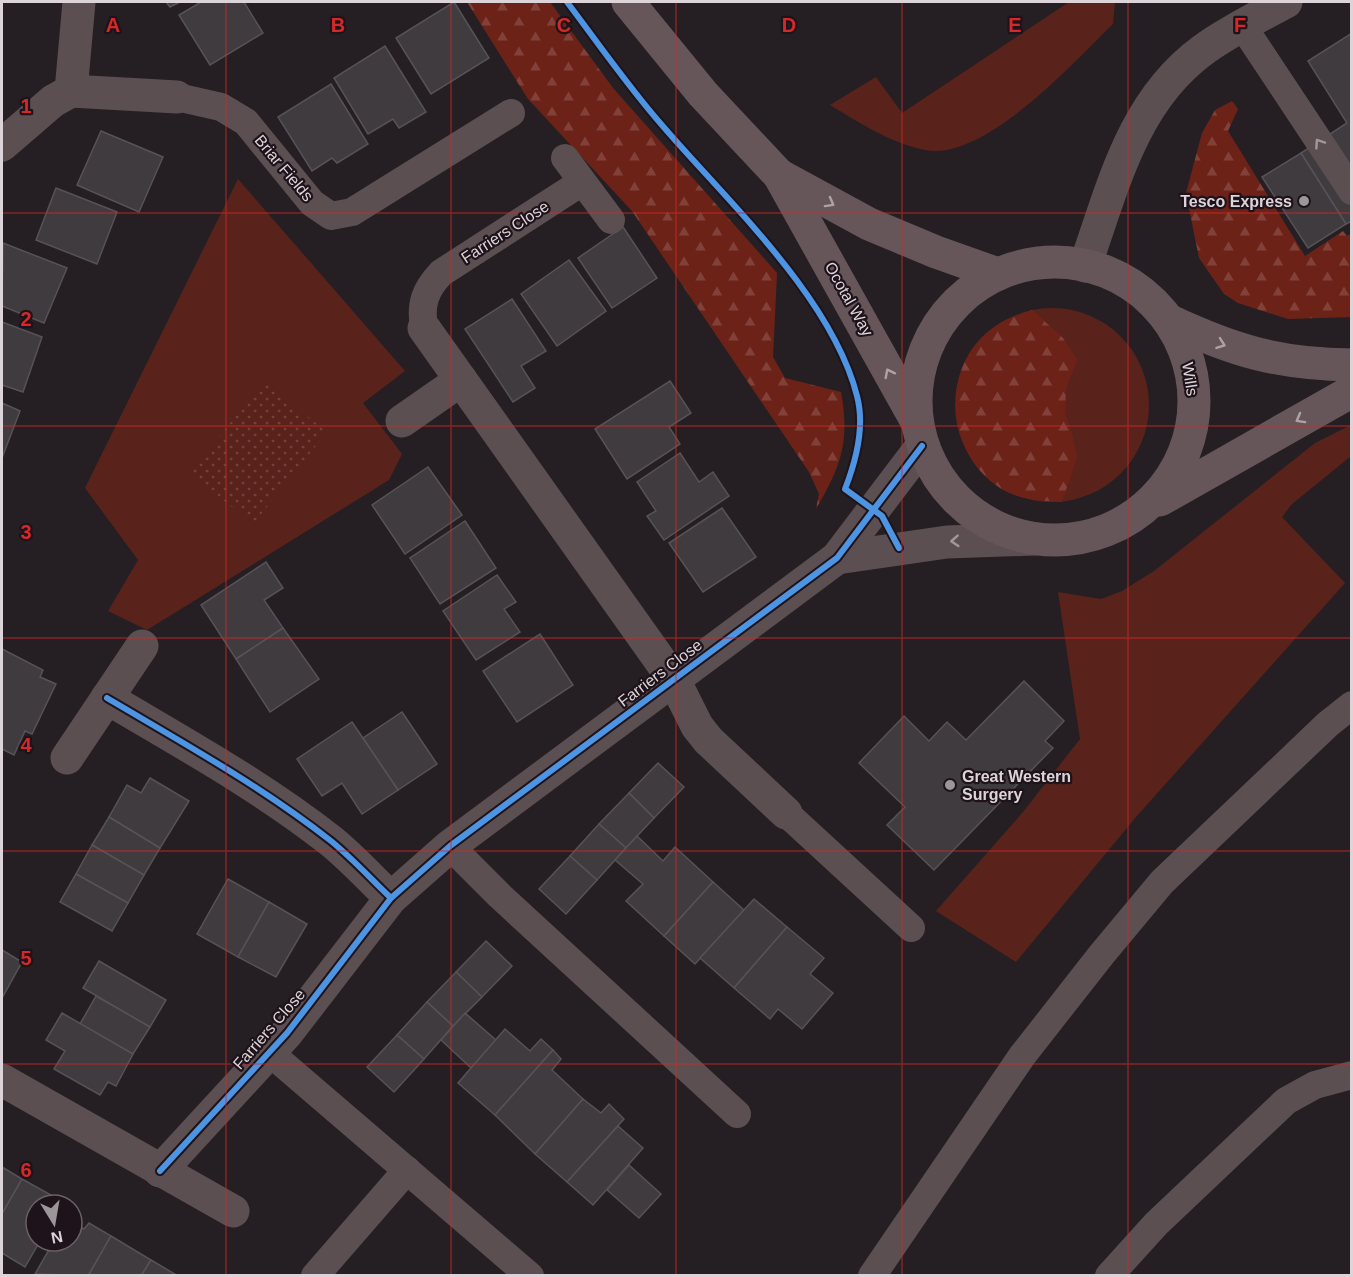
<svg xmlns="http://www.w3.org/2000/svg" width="1353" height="1277" font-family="Arial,sans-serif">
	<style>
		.grass { fill: #59231b }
		.forest { fill: url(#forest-firs) }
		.park { fill: url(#park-dots) }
		.building { fill: #3f3b3f; stroke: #565257; stroke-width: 1.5 }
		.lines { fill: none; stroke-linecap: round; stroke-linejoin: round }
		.service { stroke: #5b4f51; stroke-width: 28 }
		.minor { stroke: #5b4f51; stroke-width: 33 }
		.primary { stroke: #66565a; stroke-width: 33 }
		.cycleway-casing { stroke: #1e131a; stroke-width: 10 }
		.cycleway { stroke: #4d94e3; stroke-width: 6 }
		.oneway { stroke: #a2989c }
		.oneway2 { stroke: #ada2a6 }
		.grid { fill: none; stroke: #d62828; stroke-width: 1.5; stroke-opacity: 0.55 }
		.poi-dot { fill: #9c9599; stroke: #1e131a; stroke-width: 2 }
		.labels { text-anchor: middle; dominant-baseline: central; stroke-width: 4.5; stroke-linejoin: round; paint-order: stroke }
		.street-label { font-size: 16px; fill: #dcd4d9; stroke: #1e131a }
		.poi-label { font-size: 16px; font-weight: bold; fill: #dcd4d9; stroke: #1e131a; text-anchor: end }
		.grid-label { font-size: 20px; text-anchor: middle; font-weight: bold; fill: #d62828; stroke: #1e131a; stroke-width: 4.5; stroke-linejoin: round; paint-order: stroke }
	</style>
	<defs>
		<pattern id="forest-firs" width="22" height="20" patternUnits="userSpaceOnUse" patternTransform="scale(1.5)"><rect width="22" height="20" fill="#6d2218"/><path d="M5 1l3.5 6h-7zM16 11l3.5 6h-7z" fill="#814139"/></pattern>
		<pattern id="park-dots" width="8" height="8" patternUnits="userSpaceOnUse" patternTransform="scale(1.5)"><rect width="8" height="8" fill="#59231b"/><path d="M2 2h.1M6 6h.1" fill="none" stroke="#70423c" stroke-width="1.8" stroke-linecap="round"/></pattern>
	</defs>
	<rect width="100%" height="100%" fill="#251f23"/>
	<g class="grass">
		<path d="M 1069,2 L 1115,2 L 1113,24 C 1073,63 984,162 925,150 C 890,143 860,123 830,105 L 876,77 L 902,113 Z"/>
		<path d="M 238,179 L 405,371 L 363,403 L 402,454 L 389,480 L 147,630 L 108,611 L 138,560 L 85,488 Z"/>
		<circle cx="1052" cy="405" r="97"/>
		<path d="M 1351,425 L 1351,456 L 1292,504 L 1282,517 L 1345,583 L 1136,817 L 1016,962 L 936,911 L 1023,812 L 1080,739 L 1058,592 L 1101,599 L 1122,591 L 1154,571 L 1315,443 Z"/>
	</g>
	<g class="forest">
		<path d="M 467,2 L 550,2 L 613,88 L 777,273 L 773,357 L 785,378 L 841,392 C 850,442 841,466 816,509 L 819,494 L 809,472 L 632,211 L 528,99 Z"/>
		<path d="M 1232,101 L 1238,109 L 1228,131 L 1305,256 L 1343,231 L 1347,236 L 1351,234 L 1351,317 L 1288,319 L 1238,303 L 1224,294 L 1199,258 L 1186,193 L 1202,133 L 1215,110 Z"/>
		<path d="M 1032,310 L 1063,338 L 1077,360 L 1066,388 L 1065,414 L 1072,434 L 1077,457 L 1062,502 C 1041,501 1019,500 1000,488 C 942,451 939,357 1002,322 C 1011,317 1023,314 1032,310 Z"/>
	</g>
	<path class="park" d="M 264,381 L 327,432 L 253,524 L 190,473 Z"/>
	<g class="building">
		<path d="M 166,2 L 180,2 L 170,7 Z"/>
		<path d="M 201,2 L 244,2 L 263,33 L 210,65 L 179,15 Z"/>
		<path d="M 454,2 L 489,58 L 431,94 L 396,38 Z"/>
		<path d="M 1352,33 L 1352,221 L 1346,224 L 1301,153 L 1347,123 L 1308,61 Z"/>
		<path d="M 385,46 L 426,112 L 399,128 L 393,119 L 368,134 L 334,78 Z"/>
		<path d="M 331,84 L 368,144 L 337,163 L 332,158 L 312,171 L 278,117 Z"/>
		<path d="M 101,131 L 163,157 L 139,212 L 77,185 Z"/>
		<path d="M 1301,153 L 1346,224 L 1308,248 L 1262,177 Z"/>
		<path d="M 56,188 L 117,212 L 97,264 L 36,240 Z"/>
		<path d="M 623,227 L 657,278 L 612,308 L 578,258 Z"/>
		<path d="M 3,243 L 67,268 L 44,323 L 2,306 Z"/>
		<path d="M 569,260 L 606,311 L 557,346 L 521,294 Z"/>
		<path d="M 512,299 L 546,351 L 521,366 L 535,388 L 513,402 L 465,329 Z"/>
		<path d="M 2,322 L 42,337 L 23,392 L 2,385 Z"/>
		<path d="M 670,381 L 691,413 L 669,427 L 680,444 L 627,479 L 595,429 Z"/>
		<path d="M 2,403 L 20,411 L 2,458 Z"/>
		<path d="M 680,453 L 699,482 L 713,472 L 729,496 L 664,540 L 647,516 L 656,511 L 637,482 Z"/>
		<path d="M 428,467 L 462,515 L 405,554 L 372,505 Z"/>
		<path d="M 722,508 L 756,557 L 703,592 L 669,543 Z"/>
		<path d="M 465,521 L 496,568 L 440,604 L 410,558 Z"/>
		<path d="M 266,562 L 283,588 L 264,600 L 283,628 L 236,659 L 201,605 Z"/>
		<path d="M 497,575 L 516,602 L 504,609 L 520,632 L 476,660 L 443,611 Z"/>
		<path d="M 283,628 L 319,679 L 270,712 L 236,659 Z"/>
		<path d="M 540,634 L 573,685 L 517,722 L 483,671 Z"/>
		<path d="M 2,649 L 43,670 L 40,677 L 56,684 L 32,734 L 25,731 L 14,755 L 2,749 Z"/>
		<path d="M 1024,681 L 1064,721 L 1045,741 L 1053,748 L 934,870 L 887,825 L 905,807 L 859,763 L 904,716 L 929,741 L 947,722 L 966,740 Z"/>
		<path d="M 402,712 L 437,764 L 398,790 L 363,738 Z"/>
		<path d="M 352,722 L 398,790 L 362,814 L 342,783 L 322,796 L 297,759 Z"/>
		<path d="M 658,763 L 684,787 L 654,818 L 629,793 Z"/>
		<path d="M 150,778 L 189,801 L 160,848 L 109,817 L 127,785 L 141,793 Z"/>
		<path d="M 629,793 L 654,818 L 626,848 L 599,824 Z"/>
		<path d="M 109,817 L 160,848 L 144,875 L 92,845 Z"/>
		<path d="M 599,824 L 626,848 L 597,880 L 570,856 Z"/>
		<path d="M 637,836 L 663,861 L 675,847 L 713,882 L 664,936 L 626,901 L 643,884 L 615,860 Z"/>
		<path d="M 92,845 L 144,875 L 128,903 L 76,874 Z"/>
		<path d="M 570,856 L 597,880 L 566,914 L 539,889 Z"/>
		<path d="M 76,874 L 128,903 L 112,931 L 60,902 Z"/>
		<path d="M 228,879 L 269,902 L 238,957 L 197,934 Z"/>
		<path d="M 713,882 L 744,910 L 695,964 L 664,936 Z"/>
		<path d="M 754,899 L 787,927 L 734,988 L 700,958 Z"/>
		<path d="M 269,902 L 307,924 L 276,977 L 238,957 Z"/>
		<path d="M 787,927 L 824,958 L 810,974 L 833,993 L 802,1029 L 778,1009 L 770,1019 L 734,988 Z"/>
		<path d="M 486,941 L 512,966 L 482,997 L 456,972 Z"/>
		<path d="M 2,950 L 22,962 L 2,998 Z"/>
		<path d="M 99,961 L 166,1000 L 150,1027 L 83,988 Z"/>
		<path d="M 456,972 L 482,997 L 453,1026 L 427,1002 Z"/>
		<path d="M 96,996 L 150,1027 L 133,1054 L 80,1024 Z"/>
		<path d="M 427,1002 L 453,1026 L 424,1059 L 397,1035 Z"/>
		<path d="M 62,1013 L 133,1054 L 116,1086 L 108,1082 L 100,1095 L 54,1069 L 65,1051 L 46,1040 Z"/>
		<path d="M 465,1013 L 496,1040 L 471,1068 L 441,1040 Z"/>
		<path d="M 505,1029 L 530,1051 L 541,1039 L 553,1050 L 495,1115 L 458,1083 Z"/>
		<path d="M 397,1035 L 424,1059 L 394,1092 L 367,1067 Z"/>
		<path d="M 553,1050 L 561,1059 L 552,1070 L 583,1099 L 535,1154 L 495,1115 Z"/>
		<path d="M 583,1099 L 601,1113 L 609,1104 L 624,1119 L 567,1182 L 535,1154 Z"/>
		<path d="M 618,1126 L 643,1148 L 593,1205 L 567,1182 Z"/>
		<path d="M 629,1165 L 661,1194 L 639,1218 L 607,1190 Z"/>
		<path d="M 2,1167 L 22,1179 L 2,1214 Z"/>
		<path d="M 22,1179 L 51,1195 L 46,1205 L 36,1205 L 36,1241 L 40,1241 L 25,1267 L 2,1253 L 2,1214 Z"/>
		<path d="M 72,1222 L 84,1229 L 89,1223 L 111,1236 L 88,1276 L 35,1274 L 54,1241 L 72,1241 Z"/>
		<path d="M 111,1236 L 151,1260 L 141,1276 L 88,1276 Z"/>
		<path d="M 151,1260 L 178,1276 L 141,1276 Z"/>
	</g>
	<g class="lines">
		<g class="service">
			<path d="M 1242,25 L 1352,191"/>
			<path d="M 177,97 L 221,107 L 246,122 L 312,203 L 331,216 L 352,212 L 511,113"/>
			<path d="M 565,158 L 611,220"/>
			<path d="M 424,328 C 420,304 425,290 441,273 L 582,182"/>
			<path d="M 786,813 L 911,928"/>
			<path d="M 450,846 L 500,896 L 737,1114"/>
			<path d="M 269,1052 L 530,1276"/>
			<path d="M 315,1276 L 407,1170"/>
			<path d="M 872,1276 L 1022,1056 L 1102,954 L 1162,882 L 1328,724 L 1352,705"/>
			<path d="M 1109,1276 L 1156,1224 L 1286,1101 L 1315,1085 L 1352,1075"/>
		</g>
		<g class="minor">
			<path d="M 71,91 L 177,97"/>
			<path d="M 2,145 L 53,101 L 71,91 L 79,2"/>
			<path d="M 1085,266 C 1113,187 1132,102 1203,50 C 1229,31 1258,17 1286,2"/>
			<path d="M 424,328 L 674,680 L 697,726 L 708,740 L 786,813"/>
			<path d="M 402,421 L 461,380"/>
			<path d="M 837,558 L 947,542 L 1035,539"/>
			<path d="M 107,698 C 183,743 261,786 331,841 C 352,858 371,879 391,898"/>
			<path d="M 67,758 L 142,646"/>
			<path d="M 2,1080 L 233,1211"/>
			<path d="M 160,1171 L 287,1033 L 391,898 L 450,846 L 837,558 L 922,446"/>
		</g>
		<g class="primary">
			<path d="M 628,2 L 703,94 L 779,175 L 917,422"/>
			<path d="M 779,175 L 869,224 L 936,252 L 998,274"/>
			<circle cx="1055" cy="401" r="139"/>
			<path d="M 1168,320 C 1234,351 1278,364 1352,365"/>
			<path d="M 1160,500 L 1352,391"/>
		</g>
		<defs>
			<g id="cycleway">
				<path d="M 567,2 C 598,43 627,85 661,124 C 726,200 832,297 857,396 C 865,426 856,461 845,489 L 882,516 L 899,548"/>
				<path d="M 107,698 C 183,743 261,786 331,841 C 352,858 371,879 391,898"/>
				<path d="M 160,1171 L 287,1033 L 391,898 L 450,846 L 837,558 L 922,446"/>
			</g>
		</defs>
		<use href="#cycleway" class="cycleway-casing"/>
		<use href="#cycleway" class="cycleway"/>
	</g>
	<defs><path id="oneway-chevron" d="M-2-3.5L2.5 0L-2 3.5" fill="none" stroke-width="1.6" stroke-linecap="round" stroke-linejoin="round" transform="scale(1.5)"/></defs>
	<g class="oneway">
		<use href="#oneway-chevron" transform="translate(1319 143) rotate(-124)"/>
		<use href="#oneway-chevron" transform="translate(955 541) rotate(176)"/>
	</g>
	<g class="oneway2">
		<use href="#oneway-chevron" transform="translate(830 203) rotate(29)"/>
		<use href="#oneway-chevron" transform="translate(1221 344) rotate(20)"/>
		<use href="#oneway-chevron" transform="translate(889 373) rotate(-117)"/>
		<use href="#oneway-chevron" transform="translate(1300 419) rotate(151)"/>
	</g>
	<path class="grid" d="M 226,2 L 226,1276M 451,2 L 451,1276M 676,2 L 676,1276M 902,2 L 902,1276M 1128,2 L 1128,1276M 2,213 L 1352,213M 2,426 L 1352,426M 2,638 L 1352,638M 2,851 L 1352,851M 2,1064 L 1352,1064"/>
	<g class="poi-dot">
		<circle cx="1304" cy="201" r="6"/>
		<circle cx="950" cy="785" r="6"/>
	</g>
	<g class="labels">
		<g class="street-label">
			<text transform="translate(284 168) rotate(50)">Briar Fields</text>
			<text transform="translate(505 232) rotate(-33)">Farriers Close</text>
			<text transform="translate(849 299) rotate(61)">Ocotal Way</text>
			<text transform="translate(1190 379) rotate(81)">Wills</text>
			<text transform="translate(660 673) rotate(-37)">Farriers Close</text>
			<text transform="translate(269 1029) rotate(-49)">Farriers Close</text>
		</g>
		<g class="poi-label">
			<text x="1292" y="201">Tesco Express</text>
			<text x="962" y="776" text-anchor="start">Great Western<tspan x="962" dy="18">Surgery</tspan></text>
		</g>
	</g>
	<g class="grid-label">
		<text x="113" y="32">A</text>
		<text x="338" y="32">B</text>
		<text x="564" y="32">C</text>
		<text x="789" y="32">D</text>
		<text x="1015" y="32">E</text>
		<text x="1240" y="32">F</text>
		<text x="26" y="113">1</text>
		<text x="26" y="326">2</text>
		<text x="26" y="539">3</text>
		<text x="26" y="752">4</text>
		<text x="26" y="965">5</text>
		<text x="26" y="1177">6</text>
	</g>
	<rect width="1353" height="1277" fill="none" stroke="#dcd4d9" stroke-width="6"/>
	<g transform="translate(54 1223) rotate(169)"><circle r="28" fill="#1e131a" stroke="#6a6066" stroke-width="1.5"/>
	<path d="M0-4.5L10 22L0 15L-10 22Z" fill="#9c9599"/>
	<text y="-9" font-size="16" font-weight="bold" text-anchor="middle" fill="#dcd4d9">N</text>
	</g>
</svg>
